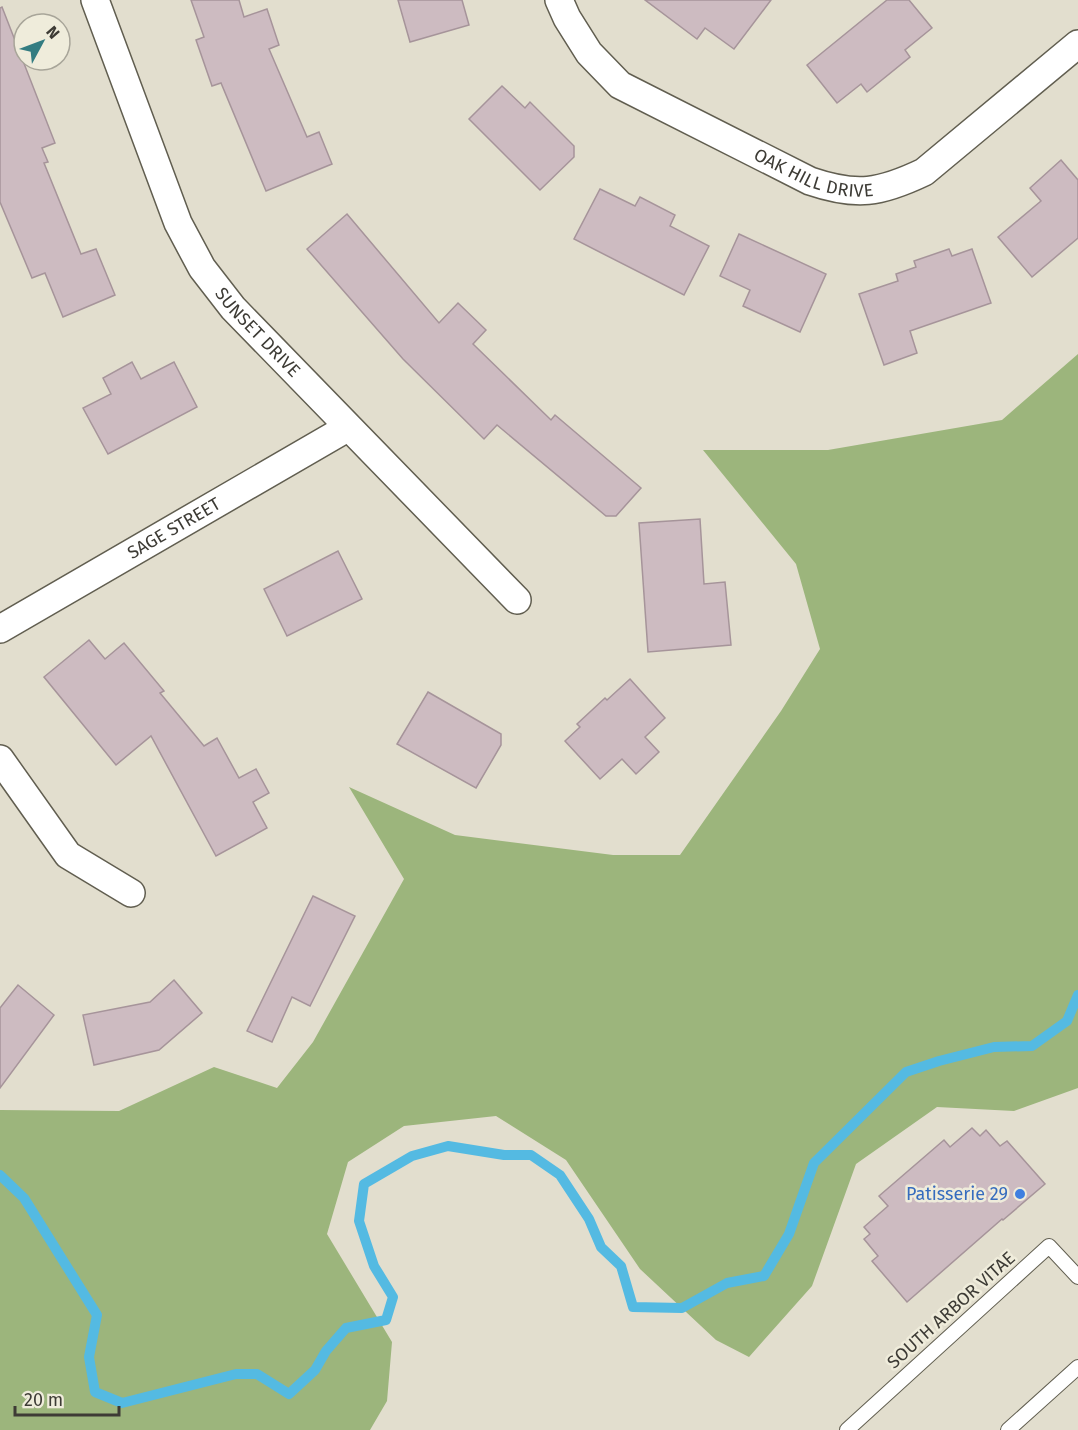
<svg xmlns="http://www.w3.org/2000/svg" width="1078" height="1430" font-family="'Fira Sans',sans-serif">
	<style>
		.green { fill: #9cb57c }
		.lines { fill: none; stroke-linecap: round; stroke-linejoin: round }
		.stream { stroke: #54bae2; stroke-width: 10 }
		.building { fill: #cdbbc1; stroke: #a6949a; stroke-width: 1.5 }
		.service-casing { stroke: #615e50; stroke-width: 16 }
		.minor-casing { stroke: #615e50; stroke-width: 30 }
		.service { stroke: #fff; stroke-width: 14 }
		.minor { stroke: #fff; stroke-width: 27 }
		.shop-dot { fill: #3f7fe0; stroke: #efecdb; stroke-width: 2 }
		.labels { text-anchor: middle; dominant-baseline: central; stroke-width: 5; stroke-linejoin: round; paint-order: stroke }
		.street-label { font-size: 18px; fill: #3d3b35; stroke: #efecdb }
		.shop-label { font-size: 18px; fill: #366cbe; stroke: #efecdb; text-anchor: end }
	</style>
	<rect width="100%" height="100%" fill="#e2dece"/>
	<path class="green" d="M 1078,354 L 1078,1088 L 1014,1111 L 937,1107 L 856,1164 L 812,1286 L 749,1357 L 716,1340 L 640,1269 L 566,1160 L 496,1116 L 404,1126 L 348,1162 L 327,1234 L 392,1342 L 387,1401 L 370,1430 L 0,1430 L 0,1110 L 119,1111 L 214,1067 L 277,1088 L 313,1042 L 404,879 L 349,787 L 455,835 L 613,855 L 680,855 L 781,711 L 820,649 L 796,564 L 703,450 L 828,450 L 1002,420 Z"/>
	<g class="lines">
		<path class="stream" d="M 0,1175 L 24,1198 L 97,1315 L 89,1357 L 95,1392 L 122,1403 L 236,1374 L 257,1374 L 289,1394 L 315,1370 L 326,1351 L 346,1328 L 386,1320 L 393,1297 L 374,1266 L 359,1221 L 364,1184 L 412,1156 L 448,1146 L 504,1155 L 531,1155 L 560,1175 L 589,1219 L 601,1247 L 621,1266 L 633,1307 L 682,1308 L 727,1283 L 764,1276 L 789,1234 L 814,1163 L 906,1072 L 939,1061 L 994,1047 L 1032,1046 L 1067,1021 L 1078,995"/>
	</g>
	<g class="building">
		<path d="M 191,0 L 239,0 L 244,17 L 267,9 L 279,45 L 269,49 L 307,137 L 319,132 L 332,164 L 266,191 L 221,83 L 212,86 L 196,40 L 204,37 Z"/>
		<path d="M 398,0 L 462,0 L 469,25 L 410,42 Z"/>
		<path d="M 645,0 L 771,0 L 734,49 L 705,28 L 697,39 Z"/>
		<path d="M 887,0 L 909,0 L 932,28 L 905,50 L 910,57 L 867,92 L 861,84 L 837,103 L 807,65 Z"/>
		<path d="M 2,7 L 55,143 L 42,148 L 48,162 L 44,163 L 81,254 L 96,249 L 115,295 L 63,317 L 45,273 L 32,278 L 0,202 L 0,8 Z"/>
		<path d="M 502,86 L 525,108 L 530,102 L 574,146 L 574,157 L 540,190 L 469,119 Z"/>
		<path d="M 1061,160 L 1078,180 L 1078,238 L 1032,277 L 998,237 L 1041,201 L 1030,188 Z"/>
		<path d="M 600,189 L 635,206 L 640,197 L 675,215 L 670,226 L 709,246 L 684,295 L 574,239 Z"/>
		<path d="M 347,214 L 439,323 L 458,303 L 486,330 L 473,344 L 551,420 L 555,415 L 641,488 L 616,516 L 606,516 L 497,425 L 484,439 L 403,359 L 307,249 Z"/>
		<path d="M 739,234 L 826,274 L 800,332 L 743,306 L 750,290 L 720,276 Z"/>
		<path d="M 949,249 L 952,256 L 972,249 L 991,303 L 910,331 L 917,353 L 884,365 L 859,294 L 898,281 L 896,274 L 916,267 L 914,261 Z"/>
		<path d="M 132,362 L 141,379 L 174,362 L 197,407 L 108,454 L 83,408 L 111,394 L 103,378 Z"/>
		<path d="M 700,519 L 704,584 L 725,582 L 731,645 L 648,652 L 639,523 Z"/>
		<path d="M 338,551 L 362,599 L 287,636 L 264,589 Z"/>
		<path d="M 89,640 L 105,659 L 124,643 L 164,691 L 160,693 L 204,746 L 217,738 L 239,778 L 256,769 L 269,793 L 253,802 L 267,828 L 216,856 L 151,736 L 116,765 L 44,677 Z"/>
		<path d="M 630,679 L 665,718 L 645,737 L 659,752 L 636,774 L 622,759 L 600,779 L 565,741 L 580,727 L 577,724 L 605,698 L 607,700 Z"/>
		<path d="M 428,692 L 501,734 L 501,745 L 476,788 L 397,744 Z"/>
		<path d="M 313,896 L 355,916 L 310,1006 L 292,997 L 272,1042 L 247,1031 Z"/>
		<path d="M 174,980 L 202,1013 L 159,1050 L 94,1065 L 83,1015 L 150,1002 Z"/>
		<path d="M 18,985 L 54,1015 L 0,1088 L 0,1008 Z"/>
		<path d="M 972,1128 L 980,1136 L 986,1130 L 1000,1146 L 1007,1141 L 1045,1184 L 1003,1220 L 1002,1219 L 907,1302 L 872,1261 L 878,1256 L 864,1239 L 870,1234 L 864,1227 L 888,1206 L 879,1196 L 944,1140 L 950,1147 Z"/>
	</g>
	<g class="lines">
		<defs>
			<g id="service">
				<path d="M 847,1430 L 1049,1246 L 1078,1277"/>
				<path d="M 1008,1430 L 1078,1367"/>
			</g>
			<g id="minor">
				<path id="s1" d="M 95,0 L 178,223 L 202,268 L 233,308 L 517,600"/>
				<path id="s2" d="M 559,0 L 567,18 L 589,53 L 620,85 L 810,181 C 857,197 880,193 924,172 L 1078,44"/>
				<path id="s3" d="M 0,629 L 347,428"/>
				<path d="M 0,759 L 68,855 L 131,893"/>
			</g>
		</defs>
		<use href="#service" class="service-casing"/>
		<use href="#minor" class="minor-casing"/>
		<use href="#service" class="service"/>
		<use href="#minor" class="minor"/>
	</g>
	<circle class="shop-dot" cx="1020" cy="1194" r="6"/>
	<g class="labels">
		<g class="street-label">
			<text stroke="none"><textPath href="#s2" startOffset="320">OAK HILL DRIVE</textPath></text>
			<text stroke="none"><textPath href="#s1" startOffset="374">SUNSET DRIVE</textPath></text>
			<text stroke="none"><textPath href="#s3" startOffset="201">SAGE STREET</textPath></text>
			<text transform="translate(951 1310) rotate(-42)">SOUTH ARBOR VITAE</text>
		</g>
		<g class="shop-label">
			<text x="1008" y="1194">Patisserie 29</text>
		</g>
	</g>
	<g transform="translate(42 42) rotate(49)"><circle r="28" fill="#efecdb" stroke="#a8a599" stroke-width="1.5"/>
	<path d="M0-4.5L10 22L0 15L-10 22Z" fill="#337c81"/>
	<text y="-9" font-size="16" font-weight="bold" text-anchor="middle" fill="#3d3b35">N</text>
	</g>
	<path d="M15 1406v9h104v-9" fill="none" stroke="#3d3b35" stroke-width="3"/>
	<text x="24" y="1406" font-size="18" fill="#3d3b35" stroke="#efecdb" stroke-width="4.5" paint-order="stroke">20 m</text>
</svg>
